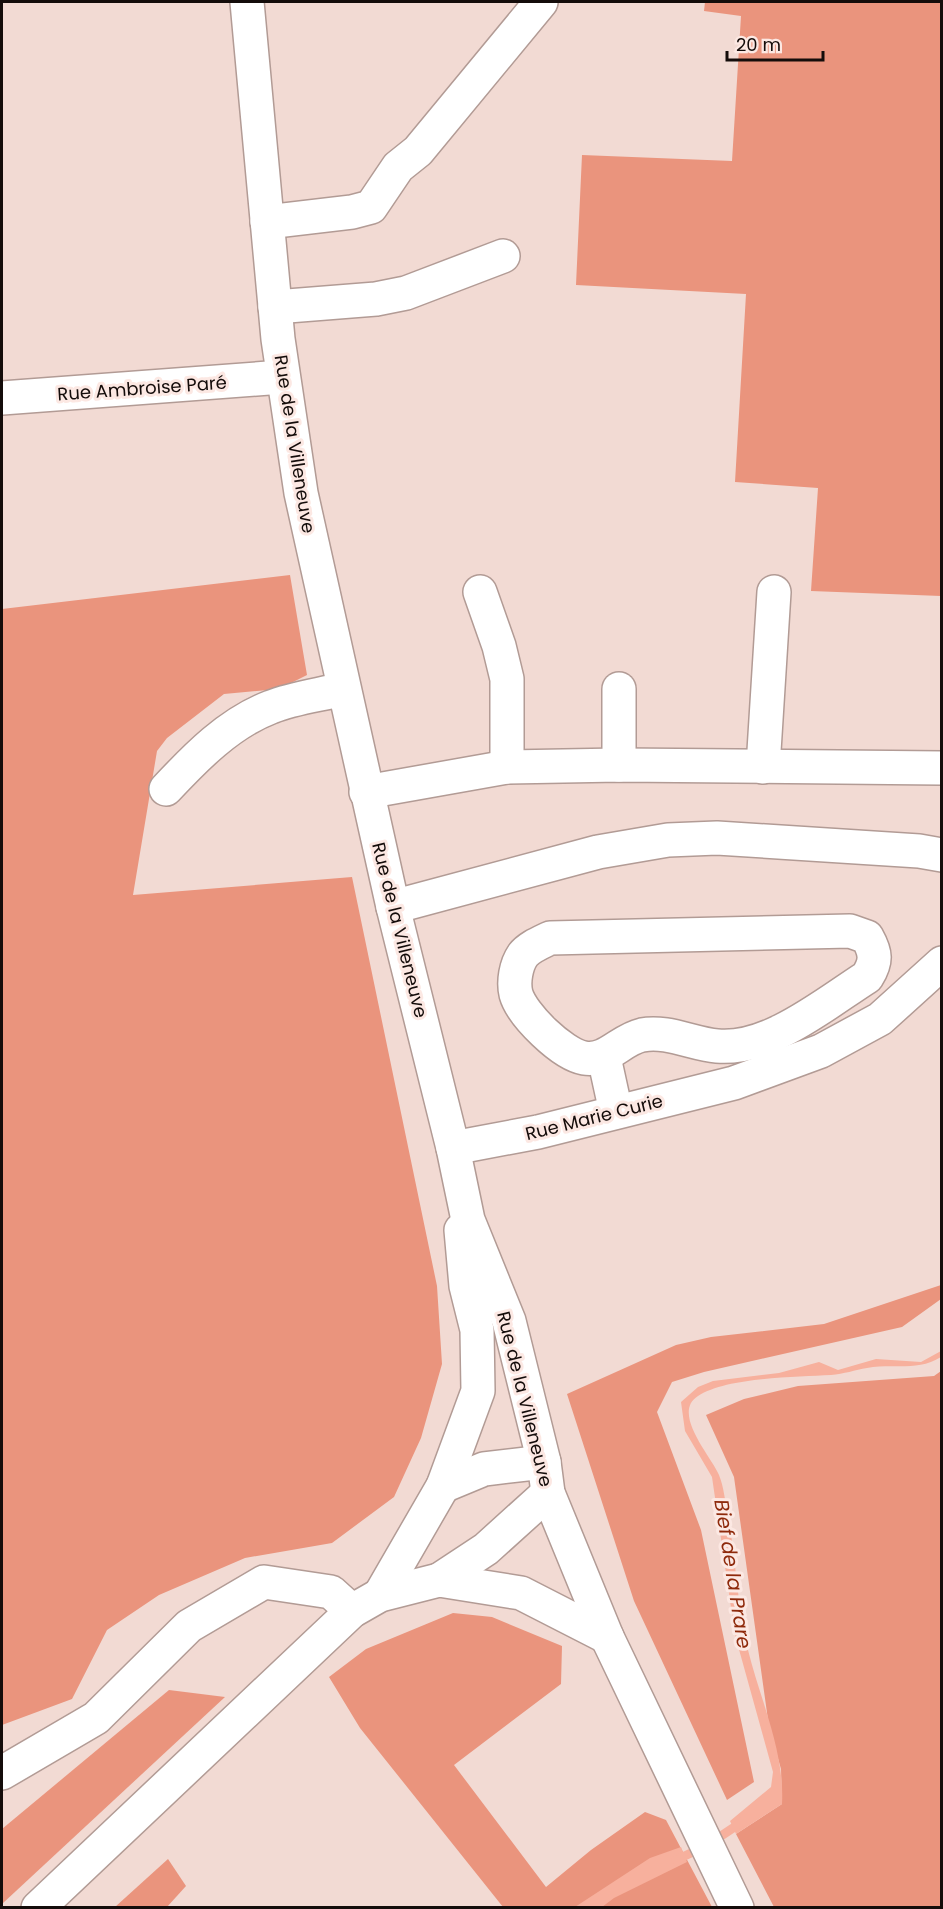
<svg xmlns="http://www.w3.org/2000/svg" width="943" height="1909" font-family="Poppins,sans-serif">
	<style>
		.green { fill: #ea947d }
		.water { fill: #f7b09d }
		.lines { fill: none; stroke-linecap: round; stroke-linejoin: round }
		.stream { stroke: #f7b09d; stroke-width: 9 }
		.minor-casing { stroke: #b29b95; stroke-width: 36 }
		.major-casing { stroke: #b29b95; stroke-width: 36 }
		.minor { stroke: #fff; stroke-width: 33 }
		.major { stroke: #fff; stroke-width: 33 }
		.labels { text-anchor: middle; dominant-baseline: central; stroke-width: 6; stroke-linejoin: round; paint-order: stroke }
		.street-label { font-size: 18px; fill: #140c0a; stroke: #fce8e3 }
		.water-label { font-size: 20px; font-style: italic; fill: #8e290b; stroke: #fce8e3 }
	</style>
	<rect width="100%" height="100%" fill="#f2dad3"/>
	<g class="green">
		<path d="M 705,2 L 941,2 L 941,596 L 811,591 L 818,488 L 735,482 L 746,294 L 576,285 L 582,155 L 732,161 L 741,16 L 704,11 Z"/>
		<path d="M 290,575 L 307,675 L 279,689 L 224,694 L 167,738 L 157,751 L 133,895 L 352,877 L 437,1286 L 442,1364 L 421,1438 L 394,1497 L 332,1543 L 245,1558 L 159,1595 L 107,1630 L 72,1699 L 2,1725 L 2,609 Z"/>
		<path d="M 941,1285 L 941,1299 L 902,1327 L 704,1372 L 672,1382 L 657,1412 L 701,1530 L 754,1782 L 727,1800 L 634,1601 L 567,1394 L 676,1345 L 711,1337 L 824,1324 Z"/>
		<path d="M 941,1371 L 941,1907 L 774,1907 L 736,1834 L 782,1804 L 781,1769 L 769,1727 L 734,1477 L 706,1415 L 744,1399 L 798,1386 L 934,1376 Z"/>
		<path d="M 453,1613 L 492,1617 L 562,1646 L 561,1684 L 454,1765 L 546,1887 L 591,1850 L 645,1812 L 666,1820 L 712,1907 L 503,1907 L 360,1728 L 329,1677 L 366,1649 Z"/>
		<path d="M 169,1690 L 225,1697 L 2,1904 L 2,1829 Z"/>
		<path d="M 168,1859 L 186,1886 L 167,1907 L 115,1907 Z"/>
	</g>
	<g class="water">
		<path d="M 941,1351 L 941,1357 C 917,1372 894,1363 867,1368 C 855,1370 844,1374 831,1375 C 797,1377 727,1377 698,1396 C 671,1413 711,1456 719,1475 C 724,1487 725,1502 728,1515 C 736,1560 737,1605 748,1650 C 760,1699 785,1752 782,1804 L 736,1834 L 730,1821 L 771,1787 L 773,1772 L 735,1635 L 712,1477 L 685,1431 L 681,1402 L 698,1387 L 713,1381 L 779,1373 L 819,1362 L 838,1370 L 876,1359 L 921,1362 Z"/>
		<path d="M 681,1847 L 687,1862 L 614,1898 L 602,1907 L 575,1907 L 650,1858 Z"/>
	</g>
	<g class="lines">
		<path class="stream" d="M 676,1860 L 706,1846 L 742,1822"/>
		<defs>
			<g id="minor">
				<path d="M 267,222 L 352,212 L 371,207 L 398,167 L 418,151 L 541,2"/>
				<path d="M 275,307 L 376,299 L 406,293 L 503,256"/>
				<path d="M 2,398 L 282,377"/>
				<path d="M 480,592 L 499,646 L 507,679 L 507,767"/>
				<path d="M 619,765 L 619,689"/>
				<path d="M 763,767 L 774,592"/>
				<path d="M 166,789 C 196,757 229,723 271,707 C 293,698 319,695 343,689"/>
				<path d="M 366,792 L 507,767 L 619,765 L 942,768"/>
				<path d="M 393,907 L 598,852 L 668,840 L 717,838 L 919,851 L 942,855"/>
				<path d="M 850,931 L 867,937 C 876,953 877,961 867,977 C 826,1003 769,1051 717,1046 C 693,1044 667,1030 642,1035 C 620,1040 607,1062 584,1058 C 562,1054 522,1015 516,994 C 513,982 516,965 523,955 C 529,947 542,942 550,938 Z"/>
				<path d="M 604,1057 L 616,1112"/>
				<path d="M 453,1148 L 538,1132 L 734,1083 L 821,1051 L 880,1019 L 942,963"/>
				<path d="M 2,1773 L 96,1718 L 189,1626 L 264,1582 L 331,1592 L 352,1611"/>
			</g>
			<g id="major">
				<path d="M 247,2 L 278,339 L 301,493 L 393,907 L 453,1148 L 468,1220 L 509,1321 L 544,1462 L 548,1493 L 607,1637 L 737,1908"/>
				<path d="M 443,1486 L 484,1469 L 544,1462"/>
				<path d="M 439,1580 L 486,1549 L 548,1493"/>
				<path d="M 380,1595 L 443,1486 L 478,1391 L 477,1330 L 466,1286 L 461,1230"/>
				<path d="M 38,1908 L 352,1611 L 380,1595 L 439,1580 L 521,1593 L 607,1637"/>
			</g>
		</defs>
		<use href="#minor" class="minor-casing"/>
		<use href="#major" class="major-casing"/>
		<use href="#minor" class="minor"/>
		<use href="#major" class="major"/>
	</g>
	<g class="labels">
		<g class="street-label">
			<text transform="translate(142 388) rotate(-4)">Rue Ambroise Paré</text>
			<text transform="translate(295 444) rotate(81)">Rue de la Villeneuve</text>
			<text transform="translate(400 930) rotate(76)">Rue de la Villeneuve</text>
			<text transform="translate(594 1117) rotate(-14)">Rue Marie Curie</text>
			<text transform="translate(525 1399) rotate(76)">Rue de la Villeneuve</text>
		</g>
		<g class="water-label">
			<text transform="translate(733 1574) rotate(81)">Bief de la Prare</text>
		</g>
	</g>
	<rect width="943" height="1909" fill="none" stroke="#140c0a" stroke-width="6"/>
	<path d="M727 51v9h96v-9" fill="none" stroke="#140c0a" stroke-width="3"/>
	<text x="736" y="51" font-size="18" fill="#140c0a" stroke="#fce8e3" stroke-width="4.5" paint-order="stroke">20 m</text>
</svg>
